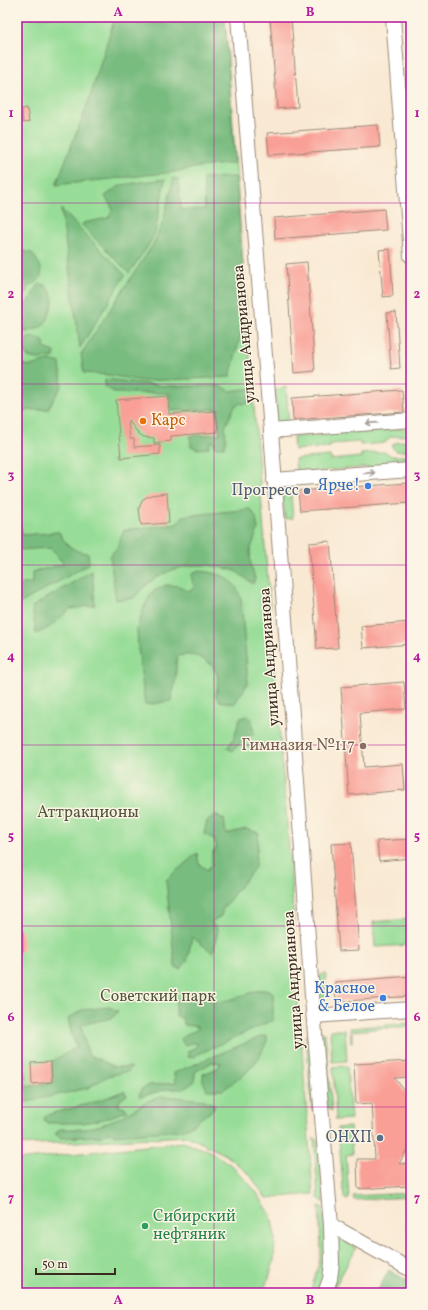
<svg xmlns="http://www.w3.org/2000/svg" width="428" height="1310" font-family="Vollkorn,serif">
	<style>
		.green { fill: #97dd97; stroke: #69845a }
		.forest { fill: #79bc80; stroke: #5a734f }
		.building { fill: #f99f96 }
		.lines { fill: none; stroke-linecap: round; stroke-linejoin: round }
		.minor-casing { stroke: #9a8a78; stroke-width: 16 }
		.minor { stroke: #fff; stroke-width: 14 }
		.oneway { stroke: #a79f9a }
		.grid { fill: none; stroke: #b5179e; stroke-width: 1; stroke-opacity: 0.55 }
		.food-dot { fill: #e8710a; stroke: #fcf5e5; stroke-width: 1.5 }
		.shop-dot { fill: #3f7fe0; stroke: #fcf5e5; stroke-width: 1.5 }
		.service-dot { fill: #5c6f8a; stroke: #fcf5e5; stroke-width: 1.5 }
		.education-dot { fill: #8d6e63; stroke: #fcf5e5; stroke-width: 1.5 }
		.leisure-dot { fill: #2e9e5b; stroke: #fcf5e5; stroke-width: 1.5 }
		.labels { text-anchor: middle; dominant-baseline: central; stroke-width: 3; stroke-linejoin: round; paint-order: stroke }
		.street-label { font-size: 16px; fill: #3b2a1e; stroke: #fcf5e5 }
		.food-label { font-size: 16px; fill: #c56008; stroke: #fcf5e5; text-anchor: start }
		.shop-label { font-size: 16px; fill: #366cbe; stroke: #fcf5e5; text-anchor: end }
		.service-label { font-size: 16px; fill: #4e5e75; stroke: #fcf5e5; text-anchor: end }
		.education-label { font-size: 16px; fill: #785e54; stroke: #fcf5e5; text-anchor: end }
		.park-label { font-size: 16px; fill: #52573c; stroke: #fcf5e5 }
		.leisure-label { font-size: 16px; fill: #27864d; stroke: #fcf5e5; text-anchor: start }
		.neatline { fill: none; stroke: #b5179e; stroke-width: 1.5 }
		.grid-label { font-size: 13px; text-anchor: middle; font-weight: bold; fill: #b5179e }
	</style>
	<rect width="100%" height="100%" fill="#fcf5e5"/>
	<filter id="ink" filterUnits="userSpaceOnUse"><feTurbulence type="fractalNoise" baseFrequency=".025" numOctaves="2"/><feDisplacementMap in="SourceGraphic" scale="8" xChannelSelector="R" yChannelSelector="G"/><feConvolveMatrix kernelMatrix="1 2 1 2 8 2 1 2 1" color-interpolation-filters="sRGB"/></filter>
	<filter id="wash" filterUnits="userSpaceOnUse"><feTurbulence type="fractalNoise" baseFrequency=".012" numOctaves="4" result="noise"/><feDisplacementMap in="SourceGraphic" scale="16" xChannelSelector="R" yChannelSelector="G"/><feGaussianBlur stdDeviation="0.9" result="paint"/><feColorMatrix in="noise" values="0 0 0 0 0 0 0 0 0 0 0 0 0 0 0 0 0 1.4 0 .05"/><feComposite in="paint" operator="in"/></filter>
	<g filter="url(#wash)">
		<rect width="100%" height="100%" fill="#f9e9d3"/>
		<g class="green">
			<path d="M 17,17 L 225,17 L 247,318 L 291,874 L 297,985 L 313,1194 L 266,1198 L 250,1175 L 226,1155 L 187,1136 L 17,1145 Z"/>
			<path d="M 286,387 L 289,425 L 280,425 L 277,423 L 274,391 L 277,389 Z"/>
			<path d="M 411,428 L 410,435 L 390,437 L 385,443 L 360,445 L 360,442 L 330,444 L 330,447 L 294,450 L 293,437 Z"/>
			<path d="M 411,440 L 411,451 L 396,451 L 392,447 L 392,445 L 397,442 Z"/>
			<path d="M 386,452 L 391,456 L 411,456 L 411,464 L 296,473 L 295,459 L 330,456 L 331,460 L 361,457 L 361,454 Z"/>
			<path d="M 290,485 L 293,518 L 285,519 L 282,487 Z"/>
			<path d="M 411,919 L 411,945 L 375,947 L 373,922 Z"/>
			<path d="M 326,973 L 324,1010 L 320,1008 L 317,981 L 321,975 Z"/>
			<path d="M 411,1023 L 411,1026 L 352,1031 L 352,1043 L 351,1043 L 350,1028 Z"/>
			<path d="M 330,1030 L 345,1030 L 347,1061 L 332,1062 Z"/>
			<path d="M 320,1033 L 325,1033 L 332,1111 L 327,1108 Z"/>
			<path d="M 306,1035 L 310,1035 L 315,1109 L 312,1110 Z"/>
			<path d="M 347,1066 L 351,1119 L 336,1120 L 333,1067 Z"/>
			<path d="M 350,1127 L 352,1154 L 346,1155 L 349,1199 L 347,1200 L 344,1198 L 338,1128 Z"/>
			<path d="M 314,1138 L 318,1141 L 324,1203 L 318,1198 Z"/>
			<path d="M 183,1142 L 210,1151 L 231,1165 L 255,1190 L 271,1215 L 275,1237 L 274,1260 L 268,1281 L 261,1293 L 17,1293 L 17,1160 Z"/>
			<path d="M 411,1193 L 411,1197 L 354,1200 L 353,1196 Z"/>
			<path d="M 319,1206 L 323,1207 C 325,1236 329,1266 320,1293 L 310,1293 L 319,1263 L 321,1250 Z"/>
			<path d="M 341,1239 L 345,1241 L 356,1248 L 332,1292 L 337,1243 Z"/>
		</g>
		<g class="forest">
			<path d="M 115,17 L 225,17 L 235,163 L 200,167 L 174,172 L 56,185 L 89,100 Z"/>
			<path d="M 236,177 L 247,318 L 240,337 L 230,377 L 143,381 L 109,375 L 84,373 L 81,354 L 154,243 L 163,221 L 174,178 L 178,179 L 181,210 L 205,209 L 203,178 Z"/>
			<path d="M 165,179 L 155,233 L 148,246 L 129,273 L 82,225 L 83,223 L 108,218 L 113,209 L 105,196 L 121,185 Z"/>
			<path d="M 61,209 L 125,275 L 80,348 Z"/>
			<path d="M 17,250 L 32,253 C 37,260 46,271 39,280 C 37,283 31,285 28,286 L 27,293 L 17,301 Z"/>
			<path d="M 39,284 L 45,285 L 51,292 L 53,302 L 47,321 L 40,328 L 26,332 L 17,328 L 17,310 L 27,303 Z"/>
			<path d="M 17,334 L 20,337 L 21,342 C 30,337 37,334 45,343 L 44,348 L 55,352 L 54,357 L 37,359 L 28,357 L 25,352 L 17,353 Z"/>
			<path d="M 17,360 C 33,375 41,355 60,363 L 62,386 L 53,400 L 48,409 L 18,411 L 17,414 Z"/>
			<path d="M 105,379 L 165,386 L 219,386 L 225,388 L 230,391 L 253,388 L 251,403 L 242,404 L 241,403 L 235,406 L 225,427 L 226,441 L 224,447 L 215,447 L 213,442 L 210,442 L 208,448 L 197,449 L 191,446 L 190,436 L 220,434 L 217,409 L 171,411 L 169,393 L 114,393 L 113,391 L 105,387 Z"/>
			<path d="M 250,509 L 256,517 L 258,529 L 250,551 L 251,567 L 255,578 L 253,584 C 247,580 241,574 235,571 C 232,569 227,569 223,568 C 191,559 154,571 134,598 L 116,600 L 110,556 L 118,546 L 124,530 L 177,524 L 183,516 Z"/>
			<path d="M 17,528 L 21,528 L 22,535 L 59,532 C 64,544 75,553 88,553 L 89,564 L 19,604 L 17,604 L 17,589 L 22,584 L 32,583 L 32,572 L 64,564 L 50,548 L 17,550 Z"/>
			<path d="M 92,571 L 95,605 L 70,609 L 50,627 L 36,634 L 32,607 Z"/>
			<path d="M 198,571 C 220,573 234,576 241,599 L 248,682 L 244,690 L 234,704 L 220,701 L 216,696 C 217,689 219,681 217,674 C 211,659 193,652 178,656 L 176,663 L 176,678 L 171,701 L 145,705 L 138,648 L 137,628 L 144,607 L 152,592 L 166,585 L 179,586 L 188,591 L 194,588 L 191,575 Z"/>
			<path d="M 248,716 L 251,719 L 254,734 L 243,740 L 233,751 L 227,748 L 233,740 L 240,718 Z"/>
			<path d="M 215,815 L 224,819 L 226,834 L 246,829 L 259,833 L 255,867 L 223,908 L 221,916 L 211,922 L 218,930 L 213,953 L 192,937 L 187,961 L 181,969 L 175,967 L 166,880 L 197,853 L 199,864 L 207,870 L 212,864 L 212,853 L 217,847 L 214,839 L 204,834 L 207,821 Z"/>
			<path d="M 259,990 L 270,990 L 273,994 L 273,1020 L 192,1057 L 188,1057 L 188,1051 L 196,1047 L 197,1043 L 192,1043 L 184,1045 L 181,1039 C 187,1031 192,1034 199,1028 L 194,1026 L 184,1025 L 182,1018 L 176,1016 L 176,1001 C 183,994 191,993 200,992 C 203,994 206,999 210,1000 C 221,1006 248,993 259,990 Z"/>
			<path d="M 109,1007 L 118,1011 L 112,1018 L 81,1025 L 85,1043 L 89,1055 L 115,1067 L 131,1067 L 129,1071 L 108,1076 L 88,1088 L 26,1102 L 17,1109 L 17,1059 L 24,1064 L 26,1087 L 52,1082 L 51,1062 L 77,1047 L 72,1036 L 68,1019 L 82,1010 Z"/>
			<path d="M 262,1036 L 267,1036 L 267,1041 L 259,1058 L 245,1074 L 223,1090 L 207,1090 L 203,1081 L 203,1074 L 218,1068 L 221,1063 L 212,1062 L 195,1072 L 195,1081 L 184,1089 L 168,1089 L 139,1097 L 141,1089 L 150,1085 L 175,1083 L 174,1073 Z"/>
			<path d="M 124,1091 L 127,1095 L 120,1100 L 118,1106 L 125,1107 L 127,1111 L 104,1119 L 83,1123 L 47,1123 L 44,1119 L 46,1115 L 92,1103 Z"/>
			<path d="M 164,1096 L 204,1100 L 215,1105 L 213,1110 C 202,1116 194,1126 182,1130 L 116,1135 L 109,1132 L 102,1136 L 61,1138 L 55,1134 L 60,1129 L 83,1129 L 101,1125 L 123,1116 L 148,1101 Z"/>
			<path d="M 389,1270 L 411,1283 L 411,1293 L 376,1293 Z"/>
		</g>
		<g id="blocks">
			<g class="building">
				<path d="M 270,17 L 291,17 L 298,107 L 277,109 Z"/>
				<path d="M 27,108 L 29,122 L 23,123 L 22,109 Z"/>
				<path d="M 378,125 L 380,147 L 269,155 L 267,133 Z"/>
				<path d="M 384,209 L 386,230 L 275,239 L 274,218 Z"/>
				<path d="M 390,249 L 393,296 L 383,297 L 379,250 Z"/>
				<path d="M 307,262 L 315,371 L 294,373 L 286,264 Z"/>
				<path d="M 396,312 L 400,368 L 391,369 L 387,313 Z"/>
				<path d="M 402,390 L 404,412 L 293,420 L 292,398 Z"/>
				<path d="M 168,396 L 169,414 L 216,411 L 218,432 L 171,436 L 171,441 L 154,443 L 154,438 L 144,437 L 138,433 L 128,420 L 130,439 L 134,439 L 134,447 L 160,445 L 160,454 L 121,458 L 116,400 Z"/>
				<path d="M 407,483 L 409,503 L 300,511 L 298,491 Z"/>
				<path d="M 167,493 L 169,523 L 141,525 L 139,508 L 143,499 L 151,495 Z"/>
				<path d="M 330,541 L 338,648 L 317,649 L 309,543 Z"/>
				<path d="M 411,622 L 411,644 L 363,648 L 361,626 Z"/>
				<path d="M 404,682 L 406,709 L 360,713 L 364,767 L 403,764 L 405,790 L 349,795 L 341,687 Z"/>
				<path d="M 411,839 L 411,858 L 379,861 L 377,841 Z"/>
				<path d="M 351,843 L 359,950 L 339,951 L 331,844 Z"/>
				<rect x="17" y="931" width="6" height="20"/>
				<path d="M 411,976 L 411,996 L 336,1002 L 335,982 Z"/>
				<path d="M 411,1061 L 411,1077 L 395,1078 L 411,1100 L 411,1142 L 399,1164 L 411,1163 L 411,1186 L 358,1189 L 357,1159 L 375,1159 L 372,1103 L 356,1104 L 354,1064 Z"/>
				<path d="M 51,1062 L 52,1082 L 32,1084 L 31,1063 Z"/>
			</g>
		</g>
	</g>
	<g filter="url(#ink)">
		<use href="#blocks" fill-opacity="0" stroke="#9a8a78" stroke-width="1"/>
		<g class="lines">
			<defs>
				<g id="minor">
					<path d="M 238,17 L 271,431 L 301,836 L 313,1010 L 331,1225 L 332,1263 L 330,1279 L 325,1293"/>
					<path d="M 393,17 L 411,256"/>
					<path d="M 271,431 L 411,420"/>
					<path d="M 274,480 L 411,470"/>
					<path d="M 314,1016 L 411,1009"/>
					<path d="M 331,1225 L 411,1270"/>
				</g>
			</defs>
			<use href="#minor" class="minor-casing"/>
			<use href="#minor" class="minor"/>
		</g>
		<defs><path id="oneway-shaft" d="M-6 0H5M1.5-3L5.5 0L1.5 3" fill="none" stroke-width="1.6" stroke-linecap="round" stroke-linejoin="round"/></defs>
		<g class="oneway">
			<use href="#oneway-shaft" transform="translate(372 423) rotate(176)"/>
			<use href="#oneway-shaft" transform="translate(369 473) rotate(-4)"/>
		</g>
	</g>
	<path class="grid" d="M 214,17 L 214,1293M 17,203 L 411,203M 17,384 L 411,384M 17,565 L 411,565M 17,745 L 411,745M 17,926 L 411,926M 17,1107 L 411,1107"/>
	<circle class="food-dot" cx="143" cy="421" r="4"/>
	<g class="shop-dot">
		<circle cx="368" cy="486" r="4"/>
		<circle cx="383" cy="998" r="4"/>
	</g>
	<g class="service-dot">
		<circle cx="307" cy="491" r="4"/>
		<circle cx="380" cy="1138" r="4"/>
	</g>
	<circle class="education-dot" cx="363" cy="746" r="4"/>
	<circle class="leisure-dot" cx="145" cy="1226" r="4"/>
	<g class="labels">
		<g class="street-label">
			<text transform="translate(245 334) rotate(-95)">улица Андрианова</text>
			<text transform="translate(270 657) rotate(-94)">улица Андрианова</text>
			<text transform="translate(294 980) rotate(-94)">улица Андрианова</text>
		</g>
		<g class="food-label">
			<text x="151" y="421">Карс</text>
		</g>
		<g class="shop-label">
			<text x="360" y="486">Ярче!</text>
			<text x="375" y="989">Красное<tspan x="375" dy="18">&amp; Белое</tspan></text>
		</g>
		<g class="service-label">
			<text x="299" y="491">Прогресс</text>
			<text x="372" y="1138">ОНХП</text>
		</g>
		<g class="education-label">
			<text x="355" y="746">Гимназия №117</text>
		</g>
		<g class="park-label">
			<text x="88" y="813">Аттракционы</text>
			<text x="158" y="997">Советский парк</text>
		</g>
		<g class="leisure-label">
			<text x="153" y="1217">Сибирский<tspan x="153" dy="18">нефтяник</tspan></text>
		</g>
	</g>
	<rect width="428" height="1310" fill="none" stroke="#fcf5e5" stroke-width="44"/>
	<path d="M36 1268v6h79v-6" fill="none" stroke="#3b2a1e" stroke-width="2"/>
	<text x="42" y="1268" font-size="12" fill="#3b2a1e" stroke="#fcf5e5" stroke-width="3" paint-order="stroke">50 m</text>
	<rect x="22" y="22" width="384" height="1266" class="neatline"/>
	<g class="grid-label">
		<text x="118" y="16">A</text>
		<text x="310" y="16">B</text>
		<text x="11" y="117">1</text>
		<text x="417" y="117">1</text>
		<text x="11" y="298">2</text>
		<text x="417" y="298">2</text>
		<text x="11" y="479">3</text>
		<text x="417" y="479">3</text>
		<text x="11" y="660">4</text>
		<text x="417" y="660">4</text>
		<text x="11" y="840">5</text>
		<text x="417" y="840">5</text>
		<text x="11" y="1021">6</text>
		<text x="417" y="1021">6</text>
		<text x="11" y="1202">7</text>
		<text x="417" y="1202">7</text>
		<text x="118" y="1304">A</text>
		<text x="310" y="1304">B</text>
	</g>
</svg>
